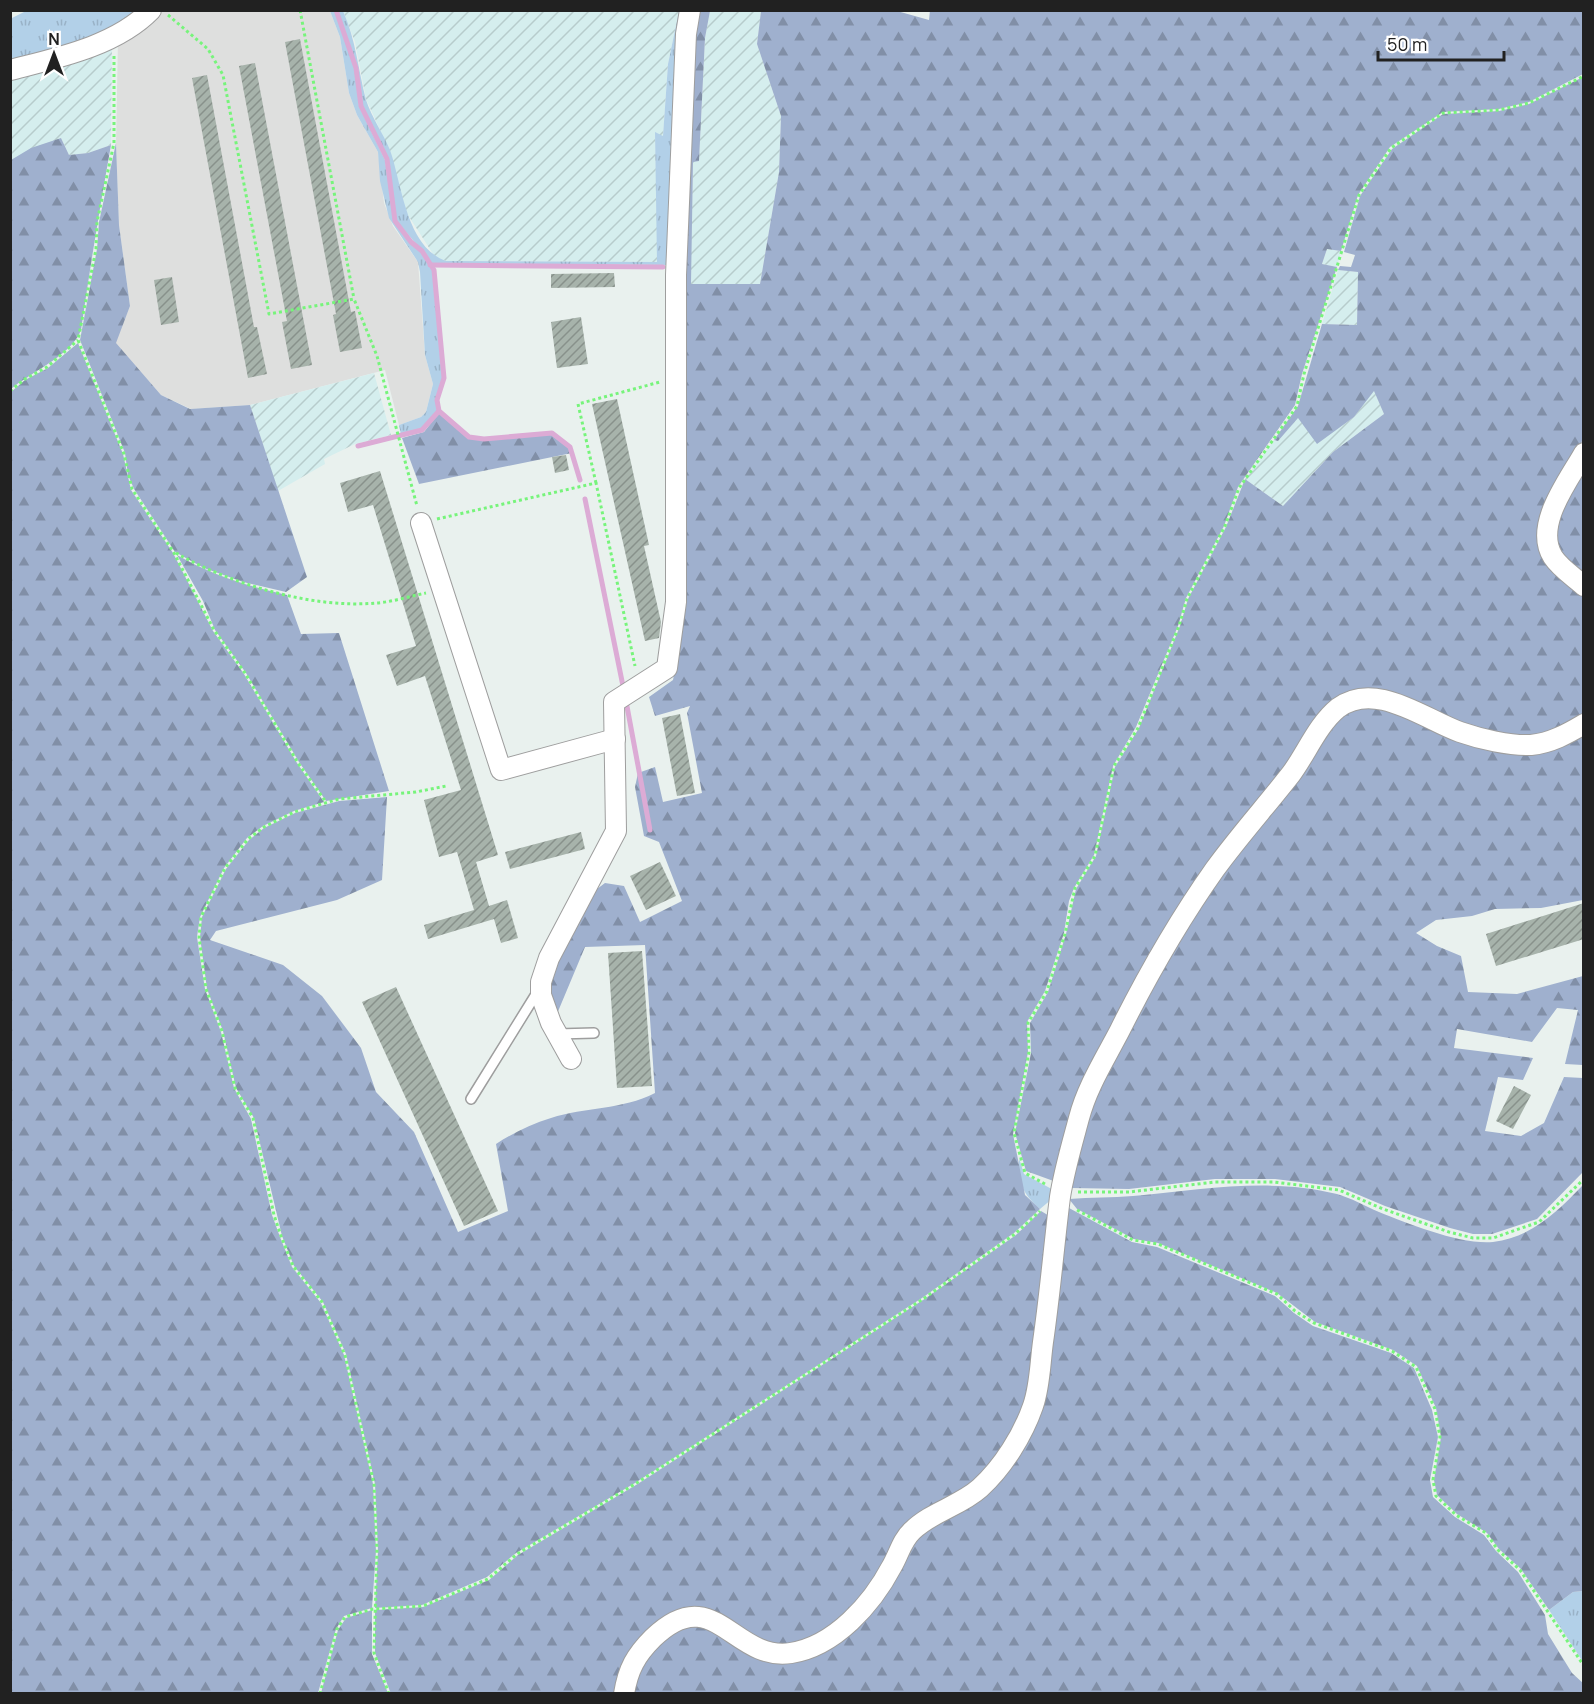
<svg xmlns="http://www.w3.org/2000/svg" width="1594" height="1704" font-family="Manrope,sans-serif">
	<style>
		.residential { fill: #dedfde }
		.farmland { fill: url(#farmland-furrows) }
		.grass { fill: url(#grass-tufts) }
		.forest { fill: url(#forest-firs) }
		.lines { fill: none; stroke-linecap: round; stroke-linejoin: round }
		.stream { stroke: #dcabd5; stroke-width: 5 }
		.building { fill: url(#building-hatch) }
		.service-casing { stroke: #9e9e9e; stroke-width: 12 }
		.minor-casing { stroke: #9e9e9e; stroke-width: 22 }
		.path { stroke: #77f47b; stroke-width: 3; stroke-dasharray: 3 3; stroke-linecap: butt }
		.service { stroke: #fff; stroke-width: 9 }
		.minor { stroke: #fff; stroke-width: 20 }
	</style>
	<defs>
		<pattern id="farmland-furrows" width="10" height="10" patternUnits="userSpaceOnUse" patternTransform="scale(1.5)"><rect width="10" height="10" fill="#d5eeee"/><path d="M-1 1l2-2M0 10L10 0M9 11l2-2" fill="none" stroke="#b7cccc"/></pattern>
		<pattern id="grass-tufts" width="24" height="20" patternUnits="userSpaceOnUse" patternTransform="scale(1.5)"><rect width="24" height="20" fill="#b2d0e8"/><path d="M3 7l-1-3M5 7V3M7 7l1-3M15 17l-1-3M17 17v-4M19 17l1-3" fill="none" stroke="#99b2c7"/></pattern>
		<pattern id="forest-firs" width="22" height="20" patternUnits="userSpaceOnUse" patternTransform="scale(1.5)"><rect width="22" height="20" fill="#9fb0ce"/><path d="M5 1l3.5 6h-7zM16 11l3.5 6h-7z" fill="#818fa7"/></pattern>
		<pattern id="building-hatch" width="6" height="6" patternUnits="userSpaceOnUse" patternTransform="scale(1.5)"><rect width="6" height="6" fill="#a7b3ab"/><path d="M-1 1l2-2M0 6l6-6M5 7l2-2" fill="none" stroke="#88918b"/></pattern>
	</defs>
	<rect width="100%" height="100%" fill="#e9f1ee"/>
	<path class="residential" d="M 162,11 L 330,11 L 340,37 L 349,93 L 357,115 L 378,152 L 384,203 L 393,226 L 418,262 L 425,355 L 433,384 L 426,412 L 421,417 L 399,425 L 385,370 L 250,405 L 191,409 L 161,395 L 115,343 L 130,306 L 119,225 L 116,143 L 118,39 Z"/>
	<g class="farmland">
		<path d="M 343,11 L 679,11 L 668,64 L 663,137 L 655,133 L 658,262 L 446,261 L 435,257 L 406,212 L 390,152 L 366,99 L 355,42 Z"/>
		<path d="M 710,11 L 761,11 L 757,44 L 781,116 L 779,172 L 760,284 L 690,284 L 693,161 L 699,160 L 705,38 Z"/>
		<path d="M 112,41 L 111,145 L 88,153 L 69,155 L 61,138 L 11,160 L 11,73 Z"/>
		<path d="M 1327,249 L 1341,251 L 1337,267 L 1322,264 Z"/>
		<path d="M 1338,270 L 1358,272 L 1357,325 L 1322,324 Z"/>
		<path d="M 374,373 L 391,435 L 355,444 L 324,459 L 325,464 L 278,491 L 250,405 Z"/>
		<path d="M 1374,390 L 1384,414 L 1333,452 L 1283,506 L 1245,479 L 1274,440 L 1278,441 L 1298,417 L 1317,443 L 1354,417 Z"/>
	</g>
	<g class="grass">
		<path d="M 26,11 L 136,11 L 104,38 L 11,64 L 10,19 Z"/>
		<path d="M 330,11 L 335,11 L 355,68 L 359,106 L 385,160 L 394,221 L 410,243 L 422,252 L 432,270 L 443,377 L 436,400 L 437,411 L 421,428 L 401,435 L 399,425 L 421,417 L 426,412 L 433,384 L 425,355 L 420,272 L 418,262 L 389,218 L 380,181 L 378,152 L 357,115 L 349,93 L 340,37 Z"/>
		<path d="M 338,11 L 343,11 C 356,40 358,69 366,100 C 372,118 383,133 390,150 C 402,184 406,247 446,261 L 657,262 L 655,132 L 663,136 L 668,64 L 679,11 L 685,11 L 669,265 L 432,263 L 396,220 L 388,159 L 362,106 L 358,68 Z"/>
		<path d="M 1019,1158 L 1024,1174 L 1059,1193 L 1040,1209 C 1021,1192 1019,1183 1019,1158 Z"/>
		<path d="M 1583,1591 L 1583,1662 L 1549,1610 L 1573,1592 Z"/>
	</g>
	<g class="forest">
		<path d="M 930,10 L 1583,11 L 1583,74 L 1529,102 L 1499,109 L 1443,112 L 1390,147 L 1358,195 L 1341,251 L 1327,249 L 1322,264 L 1337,267 L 1302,374 L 1295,405 L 1238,487 L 1224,526 L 1186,598 L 1178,626 L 1136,727 L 1113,766 L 1094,855 L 1074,888 L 1069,901 L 1064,933 L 1045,991 L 1027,1022 L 1028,1052 L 1013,1134 L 1025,1195 L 1040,1209 L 1014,1233 L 922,1298 L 635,1483 L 516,1553 L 487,1577 L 422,1605 L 375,1608 L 378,1551 L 375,1484 L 346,1354 L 323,1302 L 294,1266 L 282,1236 L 254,1118 L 236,1088 L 223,1031 L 207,989 L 200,937 L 202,917 L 226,869 L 249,840 L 264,828 L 295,813 L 339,801 L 387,797 L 382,880 L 337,900 L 216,931 L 210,940 L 283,965 L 322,996 L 361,1048 L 376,1092 L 414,1132 L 458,1232 L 508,1211 L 496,1144 C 513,1133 531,1124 551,1118 C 585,1107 622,1110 655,1093 L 645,945 L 585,947 L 554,1021 L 544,984 L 593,892 L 605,883 L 624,886 L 640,922 L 682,901 L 659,842 L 644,836 L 635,787 L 638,773 L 655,767 L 663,802 L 702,793 L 687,713 L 690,706 L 655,716 L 649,697 L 673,680 L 677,659 L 684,284 L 692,51 L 698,11 L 710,11 L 705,38 L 699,161 L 693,162 L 691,284 L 760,284 L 779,172 L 781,116 L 757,44 L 761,11 L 897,11 L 929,20 Z"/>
		<path d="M 1583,77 L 1583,439 L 1543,527 L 1583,594 L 1583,718 L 1545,736 L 1503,737 L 1355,694 L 1163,939 L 1059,1183 L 1026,1171 L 1015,1133 L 1031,1053 L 1030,1023 L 1048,992 L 1066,934 L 1076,889 L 1096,856 L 1115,767 L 1139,728 L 1180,626 L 1188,599 L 1226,527 L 1245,479 L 1283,506 L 1333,452 L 1384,414 L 1374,391 L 1354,417 L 1317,444 L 1298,418 L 1278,441 L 1274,440 L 1298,406 L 1322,324 L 1357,325 L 1358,272 L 1338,270 L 1340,266 L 1351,267 L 1355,255 L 1344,252 L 1360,196 L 1392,149 L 1443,114 L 1499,111 L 1529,104 Z"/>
		<path d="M 61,138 L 69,155 L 88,153 L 111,145 C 100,206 90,268 81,330 C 72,355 31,372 11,389 L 11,160 L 31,148 Z"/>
		<path d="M 116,143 L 119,225 L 130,306 L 116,343 L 161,395 L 190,409 L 250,405 L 307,577 L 286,592 L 243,582 L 204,568 L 175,552 L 134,489 L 128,475 L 125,453 L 80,340 L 97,249 L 99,222 Z"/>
		<path d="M 78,343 L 123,454 L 131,490 L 173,553 L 213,631 L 244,674 L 297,763 L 324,802 L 294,811 L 263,826 L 247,838 L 224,868 L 200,917 L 197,937 L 205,989 L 221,1032 L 234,1088 L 251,1119 L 272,1215 L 280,1237 L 292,1267 L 321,1303 L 344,1355 L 373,1484 L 376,1551 L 372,1608 L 344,1616 L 336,1629 L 318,1693 L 11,1693 L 11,392 L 25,380 L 48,368 Z"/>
		<path d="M 439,413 L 469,439 L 552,434 L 563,441 L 572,453 L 419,484 L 402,438 L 424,432 Z"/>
		<path d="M 1583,467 L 1583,577 C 1538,537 1560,512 1583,467 Z"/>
		<path d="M 177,555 C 212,575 247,586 287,595 L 301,634 L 339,633 L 389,791 L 326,801 L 299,762 L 246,673 L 215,630 L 203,601 Z"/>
		<path d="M 1367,703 L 1502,748 L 1583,733 L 1583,900 L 1541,908 L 1495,909 L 1472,916 L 1436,920 L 1416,933 L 1437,946 L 1461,956 L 1468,992 L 1517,994 L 1583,976 L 1583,1065 L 1565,1064 L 1578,1010 L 1557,1008 L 1532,1042 L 1457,1029 L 1454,1048 L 1533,1058 L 1523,1080 L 1498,1077 L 1485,1131 L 1521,1136 L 1544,1123 L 1564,1077 L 1583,1078 L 1583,1172 L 1537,1219 L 1492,1234 L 1473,1234 L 1450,1228 L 1385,1206 L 1340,1187 L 1275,1179 L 1215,1179 L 1129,1189 L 1071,1188 L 1077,1151 L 1102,1078 L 1192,909 L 1335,719 Z"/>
		<path d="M 1583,1185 L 1583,1591 L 1573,1592 L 1549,1610 L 1521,1569 L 1499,1549 L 1487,1533 L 1457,1514 L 1437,1495 L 1434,1480 L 1441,1437 L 1436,1408 L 1417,1366 L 1393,1350 L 1315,1322 L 1277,1293 L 1158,1243 L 1134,1239 L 1077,1209 L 1069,1199 C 1091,1197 1112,1198 1133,1196 C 1201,1190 1269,1177 1337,1194 C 1351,1198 1365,1206 1379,1212 C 1409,1224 1461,1245 1493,1242 C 1532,1237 1557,1212 1583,1185 Z"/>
		<path d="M 1069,1208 L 1132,1242 L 1157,1247 L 1275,1296 L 1294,1313 L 1313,1326 L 1391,1353 L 1414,1368 L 1432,1410 L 1438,1437 L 1430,1480 L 1433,1497 L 1455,1517 L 1484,1535 L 1496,1551 L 1518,1572 L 1545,1615 L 1548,1634 L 1572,1673 L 1584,1684 L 1583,1694 L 628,1694 L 643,1655 L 690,1620 L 737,1642 L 819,1650 L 909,1540 L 1023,1445 Z"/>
		<path d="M 1041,1211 L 1056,1220 L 1030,1397 L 999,1456 L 878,1575 L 849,1617 L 804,1642 L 782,1644 L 763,1641 L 725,1616 L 704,1609 L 678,1611 L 617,1693 L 391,1694 L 375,1653 L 375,1610 L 423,1607 L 489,1580 L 518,1555 L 636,1485 L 923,1300 L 1016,1235 Z"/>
		<path d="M 372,1610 L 372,1654 L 388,1693 L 321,1693 L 338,1630 L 346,1618 Z"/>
	</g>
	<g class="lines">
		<g class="stream">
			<path d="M 336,10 L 356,68 L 361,106 L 387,159 L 395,221 L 411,242 L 422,251 L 434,270 L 444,378 L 437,400 L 439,411 L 469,437 L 484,439 L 552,433 L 570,447 L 580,480"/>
			<path d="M 430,265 L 663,267"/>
			<path d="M 358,446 L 422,430 L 439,411"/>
			<path d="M 585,499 L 623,686"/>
			<path d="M 626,701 L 650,830"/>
		</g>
	</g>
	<g class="building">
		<path d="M 300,39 L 351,312 L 355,311 L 362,348 L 340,352 L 333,315 L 336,314 L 285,42 Z"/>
		<path d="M 255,63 L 312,365 L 291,369 L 282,322 L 287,321 L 239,66 Z"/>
		<path d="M 207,75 L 254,327 L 257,327 L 267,374 L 248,378 L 192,78 Z"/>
		<path d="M 614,273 L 615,287 L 551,288 L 551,274 Z"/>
		<path d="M 172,277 L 179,322 L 161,325 L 154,280 Z"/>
		<path d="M 581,317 L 588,364 L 557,368 L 551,322 Z"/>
		<path d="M 617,399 L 649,545 L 644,546 L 661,622 L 659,638 L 645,641 L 592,404 Z"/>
		<path d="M 566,455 L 569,470 L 555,473 L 552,457 Z"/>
		<path d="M 380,471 L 498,855 L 476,862 L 489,906 L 507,900 L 518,938 L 501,943 L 494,919 L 428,939 L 424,925 L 474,910 L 457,852 L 439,857 L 424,800 L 461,790 L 425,676 L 397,686 L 386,655 L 416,646 L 373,505 L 348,512 L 340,483 Z"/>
		<path d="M 680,714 L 695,793 L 677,796 L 662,718 Z"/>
		<path d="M 581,832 L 585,849 L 510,869 L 505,852 Z"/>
		<path d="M 660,862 L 676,896 L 646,910 L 630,876 Z"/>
		<path d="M 1584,903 L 1584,939 L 1496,966 L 1486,934 Z"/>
		<path d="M 642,951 L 652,1086 L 617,1088 L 608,953 Z"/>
		<path d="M 396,987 L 498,1211 L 464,1226 L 362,1002 Z"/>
		<path d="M 1514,1086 L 1531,1095 L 1513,1129 L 1496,1121 Z"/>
	</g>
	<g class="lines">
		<defs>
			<g id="service">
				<path d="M 557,1034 L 594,1033"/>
				<path d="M 471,1099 L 538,991"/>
			</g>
			<g id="minor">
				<path d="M 10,70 C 57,58 116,46 151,10"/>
				<path d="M 1584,453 C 1569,480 1533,525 1553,557 C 1560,568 1574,577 1584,586"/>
				<path d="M 421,523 L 501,770 L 615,739"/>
				<path d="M 571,1059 L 551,1023 L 541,995 L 541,982 L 549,958 L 616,831 L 614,702 L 667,668 L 676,602 L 676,275 L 686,34 L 690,10"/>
				<path d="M 624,1694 C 628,1669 636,1655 653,1638 C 714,1579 733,1662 791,1653 C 835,1646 872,1604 892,1566 C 899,1554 902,1540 912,1531 C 931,1512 960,1506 980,1488 C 1003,1467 1023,1435 1033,1406 C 1040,1386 1040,1364 1043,1342 C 1050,1294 1054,1245 1060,1197 C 1064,1171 1072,1144 1079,1118 C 1087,1087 1105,1059 1120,1030 C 1148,974 1179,920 1215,869 C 1239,836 1266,806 1291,774 C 1306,754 1318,724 1338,708 C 1375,680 1424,719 1460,732 C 1480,739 1510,746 1531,745 C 1551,743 1567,734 1584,724"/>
			</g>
		</defs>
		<use href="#service" class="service-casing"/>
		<use href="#minor" class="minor-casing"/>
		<g class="path">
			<path d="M 300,10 L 354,299"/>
			<path d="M 168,15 L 208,49 L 223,75 L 269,314 L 354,299 L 377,356 L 417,506"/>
			<path d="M 114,56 L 114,143 L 97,222 L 96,249 L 78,340 L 124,454 L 132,489 L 174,553 L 214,630 L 245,673 L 298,763 L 326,802"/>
			<path d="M 10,391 L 25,379 L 47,367 L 78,340"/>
			<path d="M 596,483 L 578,404 L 660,382"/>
			<path d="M 437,519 L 596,483 L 635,666"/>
			<path d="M 176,553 C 231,584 312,609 376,603 C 393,602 410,596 426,593"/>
			<path d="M 1045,1184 L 1025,1173 L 1014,1133 L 1029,1052 L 1028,1023 L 1047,991 L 1065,934 L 1075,888 L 1095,856 L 1114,766 L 1138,728 L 1179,626 L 1187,599 L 1225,526 L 1239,488 L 1297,406 L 1304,374 L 1359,195 L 1391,148 L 1443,113 L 1499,110 L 1529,103 L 1584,76"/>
			<path d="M 1078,1192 L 1129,1192 L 1215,1182 L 1274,1182 L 1339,1190 L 1383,1209 L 1449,1232 L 1473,1238 L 1493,1238 L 1539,1222 L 1584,1179"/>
			<path d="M 1077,1210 L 1133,1240 L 1158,1244 L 1277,1294 L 1295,1311 L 1314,1323 L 1392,1351 L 1416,1367 L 1435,1409 L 1440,1437 L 1433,1480 L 1436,1496 L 1456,1515 L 1486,1533 L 1498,1550 L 1520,1570 L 1584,1666"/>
			<path d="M 320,1694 L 337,1629 L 345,1617 L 373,1609 L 423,1606 L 488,1579 L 517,1554 L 635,1484 L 923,1299 L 1015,1234 L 1040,1211"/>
			<path d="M 389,1694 L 374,1653 L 377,1551 L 374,1484 L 345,1355 L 322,1302 L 293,1266 L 281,1236 L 274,1215 L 253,1118 L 235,1088 L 222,1031 L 206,989 L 199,937 L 201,917 L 225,868 L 248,839 L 264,827 L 294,812 L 339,799 L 416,792 L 446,786"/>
		</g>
		<use href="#service" class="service"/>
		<use href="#minor" class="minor"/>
	</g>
	<rect width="1594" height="1704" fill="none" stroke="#212121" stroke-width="24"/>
	<g transform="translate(54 54)" stroke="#ffffff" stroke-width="4.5" paint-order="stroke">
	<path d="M0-4.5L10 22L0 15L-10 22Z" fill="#212121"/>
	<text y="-9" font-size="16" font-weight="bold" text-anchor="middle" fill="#212121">N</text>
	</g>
	<path d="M1378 51v9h126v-9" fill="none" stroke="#212121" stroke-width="3"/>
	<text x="1387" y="51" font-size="18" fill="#212121" stroke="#ffffff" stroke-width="4.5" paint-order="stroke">50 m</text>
</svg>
